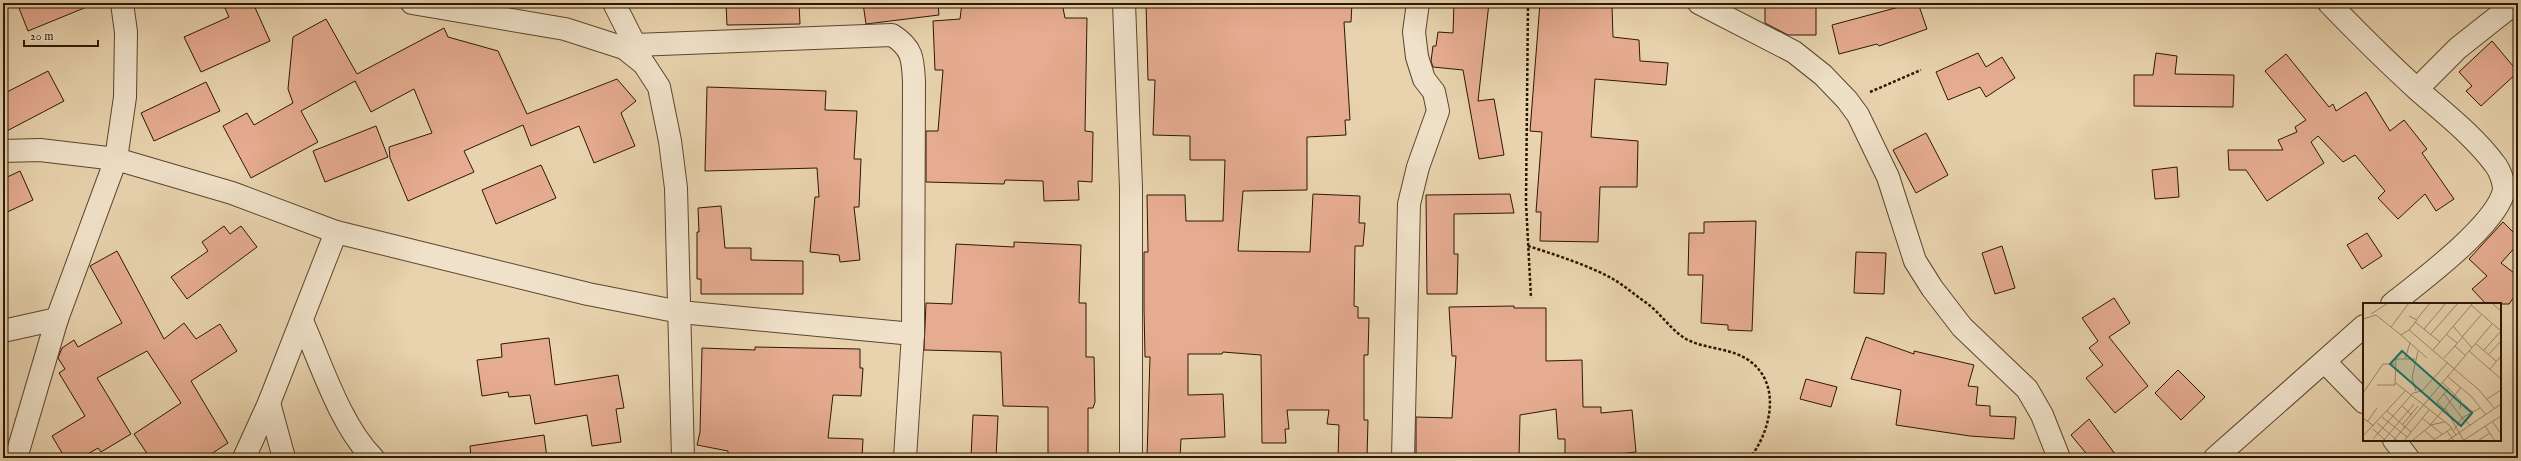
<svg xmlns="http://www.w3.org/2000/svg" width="2521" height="461" font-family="'IM FELL English',serif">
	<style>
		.building { fill: #e6ac91; stroke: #2d1704 }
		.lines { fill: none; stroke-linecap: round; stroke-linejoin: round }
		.minor-casing { stroke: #5c462e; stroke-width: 24 }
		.path { stroke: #2d1704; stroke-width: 2.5; stroke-dasharray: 3 2; stroke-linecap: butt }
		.minor { stroke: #f0e2ca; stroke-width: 22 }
		.inset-road { fill: none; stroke: #9d886a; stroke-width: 1 }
		.view { fill: #0f766e; fill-opacity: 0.15; stroke: #0f766e; stroke-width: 2 }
		.inset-edge { fill: none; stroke: #2d1704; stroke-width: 2 }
	</style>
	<rect width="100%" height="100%" fill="#e8d3ae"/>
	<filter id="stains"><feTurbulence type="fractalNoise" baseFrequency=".005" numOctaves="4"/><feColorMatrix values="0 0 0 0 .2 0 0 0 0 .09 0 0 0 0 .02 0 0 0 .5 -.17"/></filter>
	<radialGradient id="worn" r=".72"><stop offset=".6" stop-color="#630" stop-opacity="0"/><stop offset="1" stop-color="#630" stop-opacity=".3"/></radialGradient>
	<g class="building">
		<path d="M 17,3 L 94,3 L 94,4 L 28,31 Z"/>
		<path d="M 236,3 L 253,3 L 270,41 L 201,72 L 184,37 L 229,17 L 225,8 Z"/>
		<path d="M 726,3 L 799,3 L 800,24 L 727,25 Z"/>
		<path d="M 863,3 L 938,3 L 939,15 L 866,24 Z"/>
		<path d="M 962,3 L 1062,3 L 1065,18 L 1087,18 L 1085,131 L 1093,132 L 1092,182 L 1078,181 L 1079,200 L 1044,201 L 1043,181 L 1005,180 L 1004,184 L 926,182 L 926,131 L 938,131 L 943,70 L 935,70 L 933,21 L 960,19 Z"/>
		<path d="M 1146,3 L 1352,3 L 1351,22 L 1344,22 L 1350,120 L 1345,120 L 1346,135 L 1307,137 L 1307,190 L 1243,191 L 1238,251 L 1310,252 L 1313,194 L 1360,196 L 1359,223 L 1365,223 L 1363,246 L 1355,246 L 1354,306 L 1358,307 L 1358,318 L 1369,318 L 1368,355 L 1364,355 L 1364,420 L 1368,420 L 1367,458 L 1338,458 L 1339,425 L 1327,424 L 1329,410 L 1287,410 L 1289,429 L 1285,429 L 1286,443 L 1262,443 L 1261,355 L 1223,352 L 1222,354 L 1188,354 L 1188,395 L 1223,394 L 1225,437 L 1181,439 L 1180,458 L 1147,458 L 1150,357 L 1145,357 L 1144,309 L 1144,252 L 1148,252 L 1147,195 L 1185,195 L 1186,221 L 1223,221 L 1225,160 L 1190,160 L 1190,136 L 1153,135 L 1155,80 L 1148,80 Z"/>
		<path d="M 1454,3 L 1489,3 L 1478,101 L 1494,99 L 1504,155 L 1479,159 L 1463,70 L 1433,67 L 1431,61 L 1433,46 L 1436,46 L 1438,32 L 1453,33 Z"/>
		<path d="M 1540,3 L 1560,3 L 1560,6 L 1612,6 L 1613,37 L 1639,40 L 1640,61 L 1668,63 L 1666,85 L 1595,79 L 1591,137 L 1638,141 L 1637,187 L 1600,187 L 1598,242 L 1540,241 L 1541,212 L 1536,212 L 1542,132 L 1530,131 Z"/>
		<path d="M 1765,3 L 1816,3 L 1816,35 L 1788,35 L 1765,23 Z"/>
		<path d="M 1914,3 L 1918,3 L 1927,29 L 1879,46 L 1877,44 L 1839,54 L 1832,25 Z"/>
		<path d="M 326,19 L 357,74 L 444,28 L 448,37 L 498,51 L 527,114 L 617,79 L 636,101 L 621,113 L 635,146 L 594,163 L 579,126 L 531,146 L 523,125 L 464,151 L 474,172 L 408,201 L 390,158 L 389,147 L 432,133 L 414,89 L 371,112 L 355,81 L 301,111 L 318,142 L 251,178 L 223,126 L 247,113 L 254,125 L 293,103 L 288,89 L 293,37 Z"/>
		<path d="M 2492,41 L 2518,72 L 2481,106 L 2466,91 L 2472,86 L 2459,72 Z"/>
		<path d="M 1978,53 L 1986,67 L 2002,57 L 2015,78 L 1986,97 L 1980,87 L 1948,100 L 1936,72 Z"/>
		<path d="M 2156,53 L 2177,56 L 2175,74 L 2234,75 L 2233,107 L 2134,106 L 2134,75 L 2153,75 Z"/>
		<path d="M 2286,54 L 2329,107 L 2333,104 L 2336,111 L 2366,92 L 2390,131 L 2404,120 L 2427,149 L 2422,153 L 2454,199 L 2436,211 L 2425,194 L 2398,219 L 2378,198 L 2385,191 L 2355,155 L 2343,162 L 2318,136 L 2311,142 L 2324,163 L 2267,201 L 2246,170 L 2229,170 L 2228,150 L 2283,150 L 2278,140 L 2297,132 L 2295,127 L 2306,120 L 2265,71 Z"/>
		<path d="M 48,71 L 64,101 L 3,133 L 3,94 Z"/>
		<path d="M 206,82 L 220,111 L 154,141 L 141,113 Z"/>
		<path d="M 707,87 L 826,91 L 825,110 L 857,111 L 854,159 L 861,159 L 859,207 L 854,207 L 860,260 L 840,262 L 839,255 L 810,252 L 815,197 L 819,197 L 817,168 L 705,171 Z"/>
		<path d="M 376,126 L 388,157 L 325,182 L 313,151 Z"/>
		<path d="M 1926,133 L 1948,175 L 1916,193 L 1893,150 Z"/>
		<path d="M 541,165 L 556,198 L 496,224 L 482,190 Z"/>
		<path d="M 2177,167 L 2179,197 L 2155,199 L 2152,170 Z"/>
		<path d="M 20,171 L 33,200 L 3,214 L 3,179 Z"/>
		<path d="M 1510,194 L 1514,213 L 1454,214 L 1454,254 L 1458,254 L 1457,294 L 1427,294 L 1426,195 Z"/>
		<path d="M 721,206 L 725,248 L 751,248 L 751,260 L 803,261 L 803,294 L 701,294 L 701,279 L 697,279 L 697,232 L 699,232 L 698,208 Z"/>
		<path d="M 1756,221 L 1752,331 L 1728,330 L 1728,325 L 1701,323 L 1703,275 L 1688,275 L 1689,233 L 1704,233 L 1704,222 Z"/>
		<path d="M 2503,222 L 2518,237 L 2518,244 L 2501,263 L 2518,276 L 2518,300 L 2514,297 L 2509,304 L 2486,304 L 2472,289 L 2487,276 L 2469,259 Z"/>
		<path d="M 224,226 L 230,234 L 241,226 L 257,247 L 187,299 L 171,277 L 208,251 L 202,242 Z"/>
		<path d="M 2367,233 L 2382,256 L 2362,269 L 2347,245 Z"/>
		<path d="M 1014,242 L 1081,245 L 1079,303 L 1086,303 L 1086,357 L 1094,357 L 1095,402 L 1093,408 L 1088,408 L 1088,458 L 1048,458 L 1048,407 L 1003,406 L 1001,352 L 924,350 L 926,303 L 952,304 L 956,244 L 1014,247 Z"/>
		<path d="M 2002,246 L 2015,288 L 1995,294 L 1982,253 Z"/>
		<path d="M 117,251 L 164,339 L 184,323 L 196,339 L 220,324 L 237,351 L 191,381 L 228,443 L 205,458 L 150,458 L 134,434 L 181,403 L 147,351 L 97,378 L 131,434 L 101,452 L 98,448 L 81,458 L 65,458 L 52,436 L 85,416 L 59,373 L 65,369 L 58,358 L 62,348 L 74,340 L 78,347 L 122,323 L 90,266 Z"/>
		<path d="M 1856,252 L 1886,253 L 1884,294 L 1854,293 Z"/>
		<path d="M 2114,298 L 2130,323 L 2109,337 L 2148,386 L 2115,413 L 2086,378 L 2103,365 L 2089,348 L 2098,341 L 2082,318 Z"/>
		<path d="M 1514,306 L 1514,308 L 1546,308 L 1546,361 L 1582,360 L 1583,407 L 1601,407 L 1601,413 L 1632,410 L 1636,452 L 1603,456 L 1565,457 L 1565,439 L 1558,439 L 1556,409 L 1520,415 L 1519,458 L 1416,458 L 1416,417 L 1452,418 L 1456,356 L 1452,356 L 1449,307 Z"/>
		<path d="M 1866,337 L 1914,354 L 1914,351 L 1974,365 L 1968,386 L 1978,387 L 1976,405 L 1990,406 L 1990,416 L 2016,417 L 2014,439 L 1970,436 L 1896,425 L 1901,390 L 1851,379 Z"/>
		<path d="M 549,338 L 555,385 L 618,375 L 624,408 L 616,409 L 621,442 L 592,446 L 587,415 L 535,424 L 530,395 L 509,397 L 508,392 L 482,396 L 477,360 L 502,357 L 501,344 Z"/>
		<path d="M 755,347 L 860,349 L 860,368 L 863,368 L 861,396 L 833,395 L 828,438 L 863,439 L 862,458 L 728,455 L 728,451 L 697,445 L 700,432 L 702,348 L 755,350 Z"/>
		<path d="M 2178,370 L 2205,397 L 2181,420 L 2155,393 Z"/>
		<path d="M 1806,379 L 1837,387 L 1831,407 L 1800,399 Z"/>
		<path d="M 973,415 L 998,416 L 996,458 L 971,458 Z"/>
		<path d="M 2089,419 L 2118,458 L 2090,458 L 2071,435 Z"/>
		<path d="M 544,435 L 547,458 L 471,458 L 470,446 Z"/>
	</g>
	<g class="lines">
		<defs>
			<g id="minor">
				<path d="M 412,3 L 565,29 L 624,48 L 644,64 L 659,87 L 670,141 L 676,188 L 683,458"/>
				<path d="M 614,3 L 641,57"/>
				<path d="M 1124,3 L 1131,188 L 1131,458"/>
				<path d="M 1699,3 L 1794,52 L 1823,75 L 1847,100 L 1858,115 L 1888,177 L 1915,261 L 1932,288 L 1962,327 L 2027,389 L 2042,415 L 2059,458"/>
				<path d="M 2329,3 C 2358,33 2387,62 2418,90 C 2444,113 2473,135 2494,163 C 2500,170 2506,186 2503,194 C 2492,228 2421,281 2392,304"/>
				<path d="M 635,45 L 892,35 C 913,48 913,60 914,82 L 913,334 L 905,458"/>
				<path d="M 2417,89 L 2458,48 L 2515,3"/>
				<path d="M 3,151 L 40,150 L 116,159 L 232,193 L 336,232 L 588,294 L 680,312 L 913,334"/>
				<path d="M 302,321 C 321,363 340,425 373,458"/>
				<path d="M 3,331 L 57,319"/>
				<path d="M 2325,362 L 2364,402"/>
				<path d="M 269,403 L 284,458"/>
				<path d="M 2394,440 L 2408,458"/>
				<path d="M 16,458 L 57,319 L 116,159 L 125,97 L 126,32 L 122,3"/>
				<path d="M 244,458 L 269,403 L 336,232"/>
				<path d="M 1403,458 L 1409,204 L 1418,167 L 1438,111 L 1434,92 L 1424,79 L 1417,57 L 1414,32 L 1418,3"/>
				<path d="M 2215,458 L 2364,326"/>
			</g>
		</defs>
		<use href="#minor" class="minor-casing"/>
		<g class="path">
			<path d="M 1528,3 L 1526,203 L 1531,298"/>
			<path d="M 1870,92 L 1921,70"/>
			<path d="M 1528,246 C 1556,255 1588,265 1613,279 C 1625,286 1636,296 1648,304 C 1661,314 1671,330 1686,339 C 1706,350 1732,347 1751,362 C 1782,386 1770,432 1750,458"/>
		</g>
		<use href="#minor" class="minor"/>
	</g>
	<g transform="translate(2363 303)">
		<rect width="138" height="138" fill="#e8d3ae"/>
		<path class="inset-road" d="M 129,0 L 138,8M 108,2 L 138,28M 8,11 L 25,0M 0,16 L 13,12 L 38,32 L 46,27 L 54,17 L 46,13M 54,16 L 67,0M 52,19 L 77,39M 90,23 L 109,45M 28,24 L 46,0M 61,26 L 83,0M 46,27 L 116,87 L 132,106M 68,31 L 95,0M 83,31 L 94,40M 38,32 L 64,55M 99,34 L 118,12M 113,41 L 133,58M 92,43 L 103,53M 70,47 L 110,0M 121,47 L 138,28M 106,48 L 138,76M 126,51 L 138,38M 81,55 L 99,35M 42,56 L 47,40M 127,66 L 138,53M 85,74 L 109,94 L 123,112M 33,80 L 87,123 L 93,132M 80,80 L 98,98 L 97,106M 14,82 L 32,82 L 33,56 L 52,56M 98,84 L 82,105 L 101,138M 53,88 L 49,75 L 55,48M 0,90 L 20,61 L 32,61M 81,91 L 99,115 L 107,122M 124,96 L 138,87M 99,100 L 110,109M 39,103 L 49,112M 81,106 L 74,99 L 86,85M 24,108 L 48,129M 19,114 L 44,134M 0,115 L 11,123M 60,116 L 79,131M 129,118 L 138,131M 4,119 L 14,105M 14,120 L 35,138M 40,121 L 55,103M 67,122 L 82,105M 122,123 L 132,138M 10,126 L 23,138M 91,127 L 99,115 L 117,105M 62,128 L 71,136M 84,128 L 91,138M 0,133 L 43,87M 10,136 L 50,90 L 59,88 L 85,59M 50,137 L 68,122 L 81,119M 101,137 L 138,113M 116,137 L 127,130M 20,138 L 51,101M 30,138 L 129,21M 41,138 L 66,107M 69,138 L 89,125M 84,138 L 138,101"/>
		<path class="view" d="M 39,48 L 109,110 L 98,123 L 27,61 Z"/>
		<rect width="138" height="138" class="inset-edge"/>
	</g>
	<rect width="2521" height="461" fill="none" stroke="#e8d3ae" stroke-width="16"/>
	<rect x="4" y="4" width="2513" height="453" fill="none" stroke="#2d1704" stroke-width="2"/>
	<rect x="8" y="8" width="2505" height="445" fill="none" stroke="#2d1704"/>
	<path d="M24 40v6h74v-6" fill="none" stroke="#2d1704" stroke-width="2"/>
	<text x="30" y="40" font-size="12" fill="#2d1704" stroke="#f0e2ca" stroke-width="3" paint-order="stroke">20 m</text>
	<rect width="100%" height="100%" filter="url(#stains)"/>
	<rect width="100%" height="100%" fill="url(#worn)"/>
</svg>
